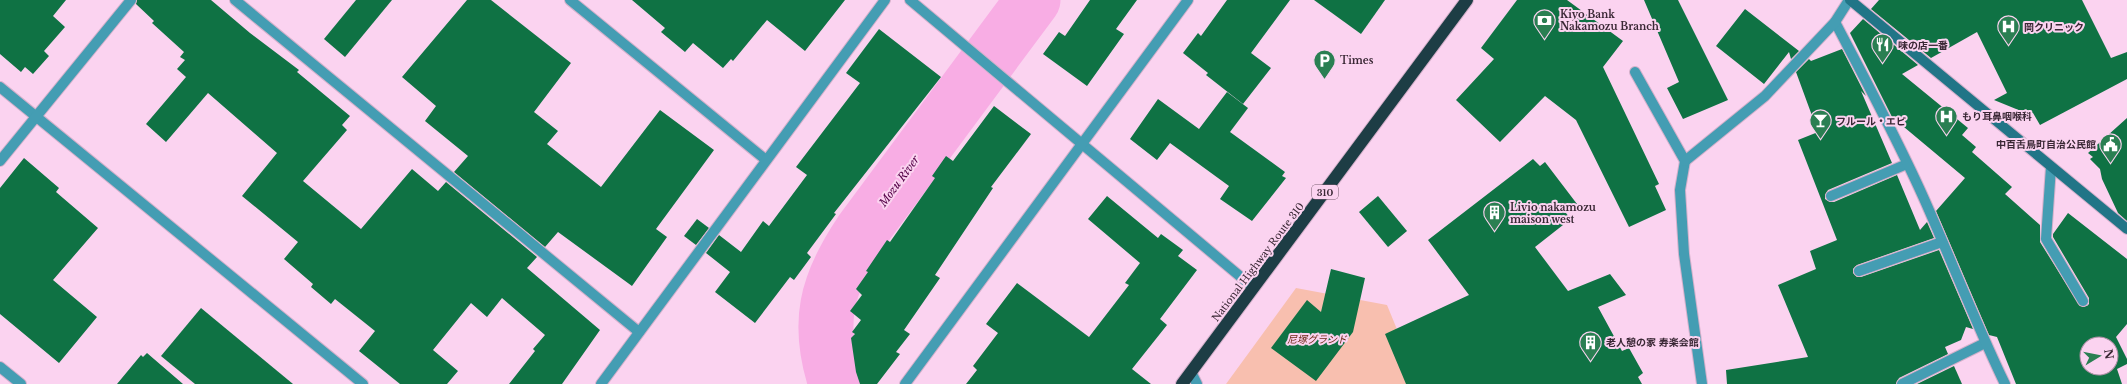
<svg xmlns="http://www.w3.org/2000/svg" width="2127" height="384" font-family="'Libre Baskerville','Noto Sans JP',serif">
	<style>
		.green { fill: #f8bfaf }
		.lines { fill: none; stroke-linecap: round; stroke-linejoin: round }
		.river { stroke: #f8ade4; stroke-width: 55 }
		.building { fill: #0f7244; fill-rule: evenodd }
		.lane-casing { stroke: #d4b1cb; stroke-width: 12 }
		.street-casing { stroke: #d4b1cb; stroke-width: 12 }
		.secondary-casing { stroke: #d4b1cb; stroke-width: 12 }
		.highway-casing { stroke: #d4b1cb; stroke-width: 14 }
		.lane { stroke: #449db3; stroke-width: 10 }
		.street { stroke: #449db3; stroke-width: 10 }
		.secondary { stroke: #217587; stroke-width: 10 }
		.highway { stroke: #1d3d45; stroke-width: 12 }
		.labels { text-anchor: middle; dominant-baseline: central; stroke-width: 4; stroke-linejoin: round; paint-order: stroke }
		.shield { fill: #fbd3f0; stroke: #745b6d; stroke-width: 1 }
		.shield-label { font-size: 9px; font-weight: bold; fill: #3a2835 }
		.poi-label { font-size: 10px; font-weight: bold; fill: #3a2835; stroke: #fbd3f0; text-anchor: start }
		.street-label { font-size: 10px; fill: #3a2835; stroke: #fbd3f0 }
		.park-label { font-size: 10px; font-style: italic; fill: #6f2a17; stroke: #fbd3f0 }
		.water-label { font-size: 11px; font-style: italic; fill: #530046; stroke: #fbd3f0 }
	</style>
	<rect width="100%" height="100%" fill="#fbd3f0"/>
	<path class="green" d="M 1296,288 L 1387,305 L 1410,361 L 1424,384 L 1226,384 Z"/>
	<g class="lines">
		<path class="river" d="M 836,384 C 816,323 826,284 861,232 L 1033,0"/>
	</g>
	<g class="building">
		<path d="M 0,0 L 66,0 L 53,16 L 65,27 L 44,51 L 49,56 L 33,74 L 25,67 L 21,72 L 0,54 Z"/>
		<path d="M 137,0 L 211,0 L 250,33 L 299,70 L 297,72 L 350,116 L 342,125 L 347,130 L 303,181 L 361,229 L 412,169 L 438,191 L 446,182 L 537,257 L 527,268 L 600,330 L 562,384 L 509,384 L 535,351 L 533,349 L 545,335 L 502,298 L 487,317 L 471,303 L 433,350 L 458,371 L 447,384 L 400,384 L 359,351 L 375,331 L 335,299 L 331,304 L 311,287 L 313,284 L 284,259 L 298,242 L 242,196 L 277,153 L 208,93 L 166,142 L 146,124 L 186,77 L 177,69 L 185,60 L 180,57 L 184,52 L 152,23 L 154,21 L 136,4 Z"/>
		<path d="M 356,0 L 392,0 L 345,57 L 324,39 Z"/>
		<path d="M 467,0 L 491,0 L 571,63 L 534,112 L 558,131 L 547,144 L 601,187 L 660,110 L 714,150 L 656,229 L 667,237 L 632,286 L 558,232 L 545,247 L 454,172 L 468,156 L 425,121 L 436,106 L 402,77 Z"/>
		<path d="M 632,0 L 845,0 L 805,51 L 767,20 L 733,61 L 731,59 L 723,68 L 693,43 L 685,52 L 661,32 L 665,28 Z"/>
		<path d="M 1090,0 L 1137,0 L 1116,29 L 1124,34 L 1087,86 L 1043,54 L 1059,32 L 1065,36 Z"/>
		<path d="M 1227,0 L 1290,0 L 1251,53 L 1271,68 L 1243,104 L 1206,75 L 1208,73 L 1183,53 L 1198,33 L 1201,36 Z"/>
		<path d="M 1314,0 L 1385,0 L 1361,34 Z"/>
		<path d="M 1517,0 L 1567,0 L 1623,41 L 1603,67 L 1659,184 L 1655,186 L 1666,210 L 1629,227 L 1576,120 L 1545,96 L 1500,142 L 1456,100 L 1494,59 L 1481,48 Z"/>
		<path d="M 1644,0 L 1678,0 L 1728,100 L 1683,119 L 1667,88 L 1679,82 Z"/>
		<path d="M 1879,0 L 2082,0 L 2111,58 L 2127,52 L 2127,79 L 2040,125 L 2033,113 L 2021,111 L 1994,100 L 2007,93 L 1977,32 L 1931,58 L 1871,9 Z"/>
		<path d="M 1745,9 L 1799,51 L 1791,59 L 1789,52 L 1764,84 L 1716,46 Z"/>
		<path d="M 1863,19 L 1918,65 L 1902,74 L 1968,128 L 1962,135 L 1976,147 L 1972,152 L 2012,187 L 2005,194 L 2040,225 L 2040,242 L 2080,306 L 2087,306 L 2089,304 L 2089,298 L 2053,237 L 2053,234 L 2068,213 L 2127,259 L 2127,324 L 2116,337 L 2127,359 L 2127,364 L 2117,369 L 2122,384 L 2016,384 L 1997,337 L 1989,335 L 1936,211 L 1965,178 L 1892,117 L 1850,33 ZM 2087,344 L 2111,344 L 2111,368 L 2087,368 Z"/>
		<path d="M 879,29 L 941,77 L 834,213 L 836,214 L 807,253 L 811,257 L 794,280 L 790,277 L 755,323 L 715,292 L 730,272 L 706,253 L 719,235 L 741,252 L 763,221 L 769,226 L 807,175 L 796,167 L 860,83 L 846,73 Z"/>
		<path d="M 1842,49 L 1866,96 L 1861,91 L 1892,163 L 1828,190 L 1825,195 L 1825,199 L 1830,202 L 1834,202 L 1897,175 L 1920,230 L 1927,222 L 1934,238 L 1857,265 L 1853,269 L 1853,273 L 1857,277 L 1861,277 L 1939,250 L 1973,329 L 1966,327 L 1961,340 L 1945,347 L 1948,354 L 1899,378 L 1896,384 L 1727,384 L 1726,370 L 1808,357 L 1778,285 L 1816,269 L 1810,251 L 1837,240 L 1798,140 L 1818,132 L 1796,72 L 1809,59 L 1811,61 Z"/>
		<path d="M 1227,92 L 1248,108 L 1230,132 L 1285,172 L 1282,176 L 1286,178 L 1252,221 L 1220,199 L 1229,186 L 1170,143 L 1157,160 L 1130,139 L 1158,99 L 1199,129 Z"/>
		<path d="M 994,106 L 1031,134 L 991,187 L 993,188 L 935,275 L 940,278 L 904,330 L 910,334 L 896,352 L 900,354 L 877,384 L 860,384 L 856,372 L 851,338 L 855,334 L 852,332 L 861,320 L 850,311 L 862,295 L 856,289 L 868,272 L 866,271 L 887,240 L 890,242 L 935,178 L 932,176 L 946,156 L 953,161 Z"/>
		<path d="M 2127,118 L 2127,221 L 2118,213 L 2102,179 L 2100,169 L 2090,159 L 2093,157 L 2088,153 Z"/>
		<path d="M 24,158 L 59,188 L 56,192 L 98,228 L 53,280 L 97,317 L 59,363 L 0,314 L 0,188 Z"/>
		<path d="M 1533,159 L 1540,166 L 1545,162 L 1577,204 L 1566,213 L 1569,217 L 1563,222 L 1563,225 L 1535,247 L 1568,291 L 1610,274 L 1626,295 L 1598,307 L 1622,351 L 1629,348 L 1643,373 L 1638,377 L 1642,384 L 1406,384 L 1385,334 L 1469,295 L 1428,240 Z"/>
		<path d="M 1107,196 L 1158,238 L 1161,234 L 1183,250 L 1178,256 L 1197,270 L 1160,319 L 1167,325 L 1132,369 L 1151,384 L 966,384 L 977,370 L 973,366 L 998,333 L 986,324 L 1017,283 L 1089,337 L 1129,285 L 1125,283 L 1140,263 L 1088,219 Z"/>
		<path d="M 1378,196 L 1407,231 L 1388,247 L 1359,212 Z"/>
		<path d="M 697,219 L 709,228 L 696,245 L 684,236 Z"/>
		<path d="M 1331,269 L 1365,278 L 1353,332 L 1316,381 L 1271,348 L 1307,300 L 1321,312 Z"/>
		<path d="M 201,308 L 293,384 L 195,384 L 161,356 Z"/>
		<path d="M 147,353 L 183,384 L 117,384 L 141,355 L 143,357 Z"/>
		<path d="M 1954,366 L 1962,384 L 1917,384 Z"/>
	</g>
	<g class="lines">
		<defs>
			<g id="lane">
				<path d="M 2051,167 L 2046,239 L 2083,301"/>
				<path d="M 1831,196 L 1907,164"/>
				<path d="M 1859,271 L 1942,242"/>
				<path d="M 1902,384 L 1985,343"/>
			</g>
			<g id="street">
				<path d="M 235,0 L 639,332"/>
				<path d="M 570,0 L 766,160"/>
				<path d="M 910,0 L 1254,288"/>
				<path d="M 1835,22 C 1866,81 1898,140 1925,201 C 1952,262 1976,324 2005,384"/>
				<path d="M 1635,72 L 1685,161 L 1680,190 L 1684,254 L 1702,384"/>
				<path d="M 0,87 L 363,384"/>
				<path d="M 0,161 L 131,0"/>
				<path d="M 1685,161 L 1765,96 L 1835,22 L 1849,0"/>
				<path d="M 0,367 L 21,384"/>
				<path d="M 1191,372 L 1197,384"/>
				<path d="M 601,384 L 885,0"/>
				<path d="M 905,384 L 1188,0"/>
			</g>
			<path id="secondary" d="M 1850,0 L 2127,229"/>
			<path id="highway" d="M 1182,384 L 1467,0"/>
		</defs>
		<use href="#lane" class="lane-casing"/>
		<use href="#street" class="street-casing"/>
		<use href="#secondary" class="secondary-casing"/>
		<use href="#highway" class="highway-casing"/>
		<use href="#lane" class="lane"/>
		<use href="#street" class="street"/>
		<use href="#secondary" class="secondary"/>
		<use href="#highway" class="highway"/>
	</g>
	<defs>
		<symbol id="bank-pin" viewBox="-11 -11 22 30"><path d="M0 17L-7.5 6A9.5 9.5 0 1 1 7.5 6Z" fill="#2a7f52" stroke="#fbd3f0"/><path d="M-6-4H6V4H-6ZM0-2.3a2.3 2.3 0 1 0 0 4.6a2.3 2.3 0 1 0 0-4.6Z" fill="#fff"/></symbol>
		<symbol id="hospital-pin" viewBox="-11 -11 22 30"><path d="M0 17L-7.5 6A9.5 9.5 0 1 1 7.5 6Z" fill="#2a7f52" stroke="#fbd3f0"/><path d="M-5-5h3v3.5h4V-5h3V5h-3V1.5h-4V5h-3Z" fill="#fff"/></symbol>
		<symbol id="restaurant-pin" viewBox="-11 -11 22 30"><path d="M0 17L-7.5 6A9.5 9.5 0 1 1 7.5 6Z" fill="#2a7f52" stroke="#fbd3f0"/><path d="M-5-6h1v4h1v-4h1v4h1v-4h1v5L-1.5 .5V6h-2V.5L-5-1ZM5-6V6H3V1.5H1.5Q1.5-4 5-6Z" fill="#fff"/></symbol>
		<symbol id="parking-pin" viewBox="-11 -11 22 30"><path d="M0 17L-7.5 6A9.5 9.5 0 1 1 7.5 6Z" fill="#2a7f52" stroke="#fbd3f0"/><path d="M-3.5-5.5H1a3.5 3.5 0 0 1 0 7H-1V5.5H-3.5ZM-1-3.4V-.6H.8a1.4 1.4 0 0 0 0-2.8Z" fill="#fff"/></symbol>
		<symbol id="bar-pin" viewBox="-11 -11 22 30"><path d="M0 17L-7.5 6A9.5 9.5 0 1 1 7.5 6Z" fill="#2a7f52" stroke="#fbd3f0"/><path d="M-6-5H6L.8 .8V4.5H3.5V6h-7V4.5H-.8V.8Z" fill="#fff"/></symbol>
		<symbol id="civic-pin" viewBox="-11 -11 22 30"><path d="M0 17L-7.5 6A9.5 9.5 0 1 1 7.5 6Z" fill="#2a7f52" stroke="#fbd3f0"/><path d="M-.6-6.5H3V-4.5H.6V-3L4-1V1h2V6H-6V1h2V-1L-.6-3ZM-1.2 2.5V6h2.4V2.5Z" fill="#fff"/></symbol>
		<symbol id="building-pin" viewBox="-11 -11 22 30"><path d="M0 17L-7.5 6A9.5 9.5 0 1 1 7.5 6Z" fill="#2a7f52" stroke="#fbd3f0"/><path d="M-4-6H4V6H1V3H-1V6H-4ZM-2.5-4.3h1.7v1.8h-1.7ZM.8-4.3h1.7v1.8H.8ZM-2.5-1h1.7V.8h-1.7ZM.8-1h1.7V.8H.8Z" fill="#fff"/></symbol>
	</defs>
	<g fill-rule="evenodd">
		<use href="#bank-pin" x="1532" y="8" width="25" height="34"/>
		<use href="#hospital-pin" x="1996" y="14" width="25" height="34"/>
		<use href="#restaurant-pin" x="1870" y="32" width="25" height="34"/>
		<use href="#parking-pin" x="1312" y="48" width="25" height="34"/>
		<use href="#hospital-pin" x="1934" y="104" width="25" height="34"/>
		<use href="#bar-pin" x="1808" y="108" width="25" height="34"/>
		<use href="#civic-pin" x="2098" y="132" width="25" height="34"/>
		<use href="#building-pin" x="1482" y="200" width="25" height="34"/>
		<use href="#building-pin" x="1578" y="330" width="25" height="34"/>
	</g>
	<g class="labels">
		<rect class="shield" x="1312" y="185" width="26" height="14" rx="3"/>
		<g class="shield-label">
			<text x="1325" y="192">310</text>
		</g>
		<g class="poi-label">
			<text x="1560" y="14">Kiyo Bank<tspan x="1560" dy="12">Nakamozu Branch</tspan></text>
			<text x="2024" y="27">岡クリニック</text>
			<text x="1898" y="45">味の店一番</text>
			<text x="1340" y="60">Times</text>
			<text x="1962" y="116">もり耳鼻咽喉科</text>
			<text x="1836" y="121">フルール・エピ</text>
			<text x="2096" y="144" text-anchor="end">中百舌鳥町自治公民館</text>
			<text x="1510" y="207">Livio nakamozu<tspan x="1510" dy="12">maison west</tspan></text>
			<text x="1606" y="342">老人憩の家 寿楽会館</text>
		</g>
		<g class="street-label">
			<text transform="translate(1258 262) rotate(-53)">National Highway Route 310</text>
		</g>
		<g class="park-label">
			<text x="1317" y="339">尼塚グランド</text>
		</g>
		<g class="water-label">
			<text transform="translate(899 181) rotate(-54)">Mozu River</text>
		</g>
	</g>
	<g transform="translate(2099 356) rotate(80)"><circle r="19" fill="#fbd3f0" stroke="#ae8fa5"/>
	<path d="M0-3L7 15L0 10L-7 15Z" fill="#2a7f52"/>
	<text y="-6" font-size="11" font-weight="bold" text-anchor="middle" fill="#3a2835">N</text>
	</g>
</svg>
